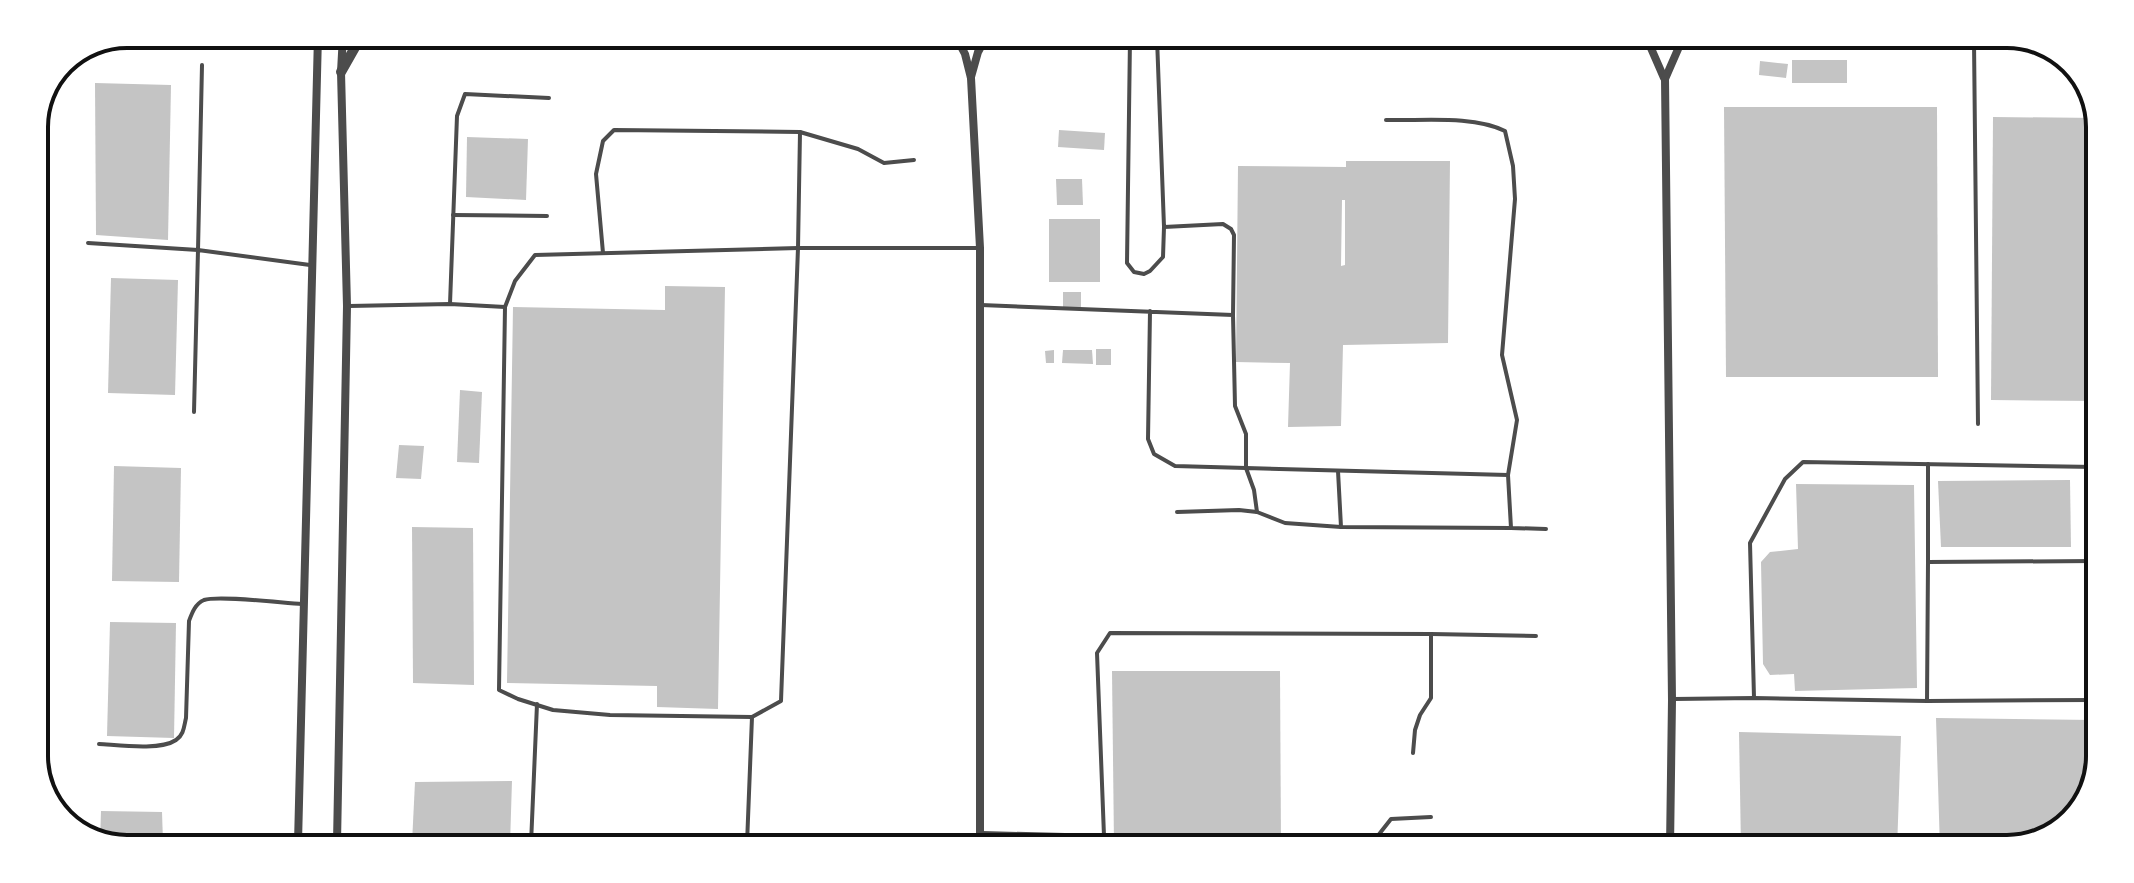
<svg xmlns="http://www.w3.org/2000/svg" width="2134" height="883" font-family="Overpass,sans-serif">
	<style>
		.building { fill: #c4c4c4; fill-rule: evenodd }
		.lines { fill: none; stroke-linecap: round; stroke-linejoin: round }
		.service { stroke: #4c4c4c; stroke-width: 4 }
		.minor { stroke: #4c4c4c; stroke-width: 8 }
		.tertiary { stroke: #4c4c4c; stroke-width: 10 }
		.rim { fill: none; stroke: #111; stroke-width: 4 }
	</style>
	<rect width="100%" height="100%" fill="#fff"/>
	<g class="building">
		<rect x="1792" y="60" width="55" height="23"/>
		<path d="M 1760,61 L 1788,64 L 1786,78 L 1759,75 Z"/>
		<path d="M 95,83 L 171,85 L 168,240 L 96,235 Z"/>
		<path d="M 1724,107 L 1937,107 L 1938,377 L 1726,377 Z"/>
		<path d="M 1993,117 L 2099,118 L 2100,120 L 2097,401 L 1991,400 Z"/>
		<path d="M 1059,130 L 1105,133 L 1104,150 L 1058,147 Z"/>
		<path d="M 467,137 L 528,139 L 526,200 L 466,197 Z"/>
		<path d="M 1346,161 L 1450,161 L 1448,343 L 1343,345 L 1341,426 L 1288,427 L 1290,363 L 1236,362 L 1238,166 L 1346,167 ZM 1342,200 L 1345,200 L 1345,265 L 1341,266 Z"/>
		<path d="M 1056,179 L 1082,179 L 1083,205 L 1057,205 Z"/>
		<rect x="1049" y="219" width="51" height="63"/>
		<path d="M 111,278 L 178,280 L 175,395 L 108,393 Z"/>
		<path d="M 665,286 L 725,287 L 718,709 L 657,707 L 657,686 L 507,683 L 513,307 L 665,310 Z"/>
		<path d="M 1063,292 L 1081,292 L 1081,308 L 1063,307 Z"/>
		<rect x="1096" y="349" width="15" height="16"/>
		<path d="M 1054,350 L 1054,363 L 1046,363 L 1045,351 Z"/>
		<path d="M 1063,350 L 1092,350 L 1093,364 L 1062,363 Z"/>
		<path d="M 460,390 L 482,392 L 479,463 L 457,462 Z"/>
		<path d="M 399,445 L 424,446 L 421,479 L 396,478 Z"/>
		<path d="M 114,466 L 181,468 L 179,582 L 112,581 Z"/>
		<path d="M 2070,480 L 2071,547 L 1941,547 L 1938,481 Z"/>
		<path d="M 1796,484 L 1914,485 L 1917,688 L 1795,691 L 1794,674 L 1770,675 L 1763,664 L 1761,562 L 1770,552 L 1798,549 Z"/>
		<path d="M 412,527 L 473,528 L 474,685 L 413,683 Z"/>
		<path d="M 110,622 L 176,623 L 174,738 L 107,736 Z"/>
		<path d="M 1112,671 L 1280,671 L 1281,845 L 1114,845 Z"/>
		<path d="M 1936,718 L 2094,720 L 2093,791 L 2059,833 L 2008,849 L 1940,849 Z"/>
		<path d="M 1739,732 L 1901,736 L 1897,849 L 1741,848 Z"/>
		<path d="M 512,781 L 510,844 L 412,843 L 415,782 Z"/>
		<path d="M 101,811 L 162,812 L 163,842 L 100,842 Z"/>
	</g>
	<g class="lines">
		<g class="service">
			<path d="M 1130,38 L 1127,263 L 1134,272 L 1144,274 L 1150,271 L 1163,257 L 1164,227"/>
			<path d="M 1157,38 L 1164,227 L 1223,224 L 1231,229 L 1234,235 L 1233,315"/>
			<path d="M 1974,41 L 1978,424"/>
			<path d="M 1386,120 C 1422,121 1473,115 1505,131 L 1513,166 L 1515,199 L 1502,355 L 1517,420 L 1508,475"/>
			<path d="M 800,132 L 858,149 L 884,163 L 914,160"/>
			<path d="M 453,215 L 547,216"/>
			<path d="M 88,243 L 198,250 L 202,65"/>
			<path d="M 450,304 L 457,116 L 465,94 L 549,98"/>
			<path d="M 981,305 L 1233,315 L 1235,406 L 1246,434 L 1246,468 L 1175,466 L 1154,454 L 1148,439 L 1150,311"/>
			<path d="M 349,306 L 450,304 L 505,307 L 515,281 L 535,255 L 798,248 L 978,248"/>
			<path d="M 505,307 L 499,690 L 518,699 L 553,710 L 610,715 L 752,717 L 781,701 L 798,248 L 800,132 L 614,130 L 603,141 L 596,174 L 603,253"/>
			<path d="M 194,412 L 198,250 L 310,265"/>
			<path d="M 1338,471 L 1341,527"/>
			<path d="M 1177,512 L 1239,510 L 1257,512 L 1285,523 L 1341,527 L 1511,528"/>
			<path d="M 1257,512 L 1254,490 L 1246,468 L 1508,475 L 1511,528 L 1546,529"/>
			<path d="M 1928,562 L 1928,464"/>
			<path d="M 1431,634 L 1536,636"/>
			<path d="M 1754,698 L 1750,543 L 1785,479 L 1803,462 L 2096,467"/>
			<path d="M 1674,699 L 1754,698 L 1927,701 L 2094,700"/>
			<path d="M 1927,701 L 1928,562 L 2095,561"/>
			<path d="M 99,744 C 118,745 160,751 176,740 C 184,735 184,726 186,718 L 189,621 C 192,613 195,604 204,600 C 218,595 283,603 302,604"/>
			<path d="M 982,833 L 1104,836 L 1097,653 L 1110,633 L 1431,634 L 1431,698 L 1420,715 L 1415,730 L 1413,753"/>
			<path d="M 531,844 L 537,704"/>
			<path d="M 747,844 L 752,717"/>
			<path d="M 1104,846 L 1104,836"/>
			<path d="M 1369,847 L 1391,819 L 1431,817"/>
		</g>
		<g class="minor">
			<path d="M 956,37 L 965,54 L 971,78 L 980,248 L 980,845"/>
			<path d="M 1647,39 L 1664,78"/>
			<path d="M 971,77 L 978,52 L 986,37"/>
			<path d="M 298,843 L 318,35"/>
			<path d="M 337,843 L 347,306 L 341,72 L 343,35"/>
			<path d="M 1670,848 L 1672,700 L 1665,79 L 1682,40"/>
		</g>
		<path class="tertiary" d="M 341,72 L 362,35"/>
	</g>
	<path d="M0 0H2134V883H0ZM127 48H2007A79 79 0 0 1 2086 127V756A79 79 0 0 1 2007 835H127A79 79 0 0 1 48 756V127A79 79 0 0 1 127 48Z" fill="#fff" fill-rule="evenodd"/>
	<path class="rim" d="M127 48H2007A79 79 0 0 1 2086 127V756A79 79 0 0 1 2007 835H127A79 79 0 0 1 48 756V127A79 79 0 0 1 127 48Z"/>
</svg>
